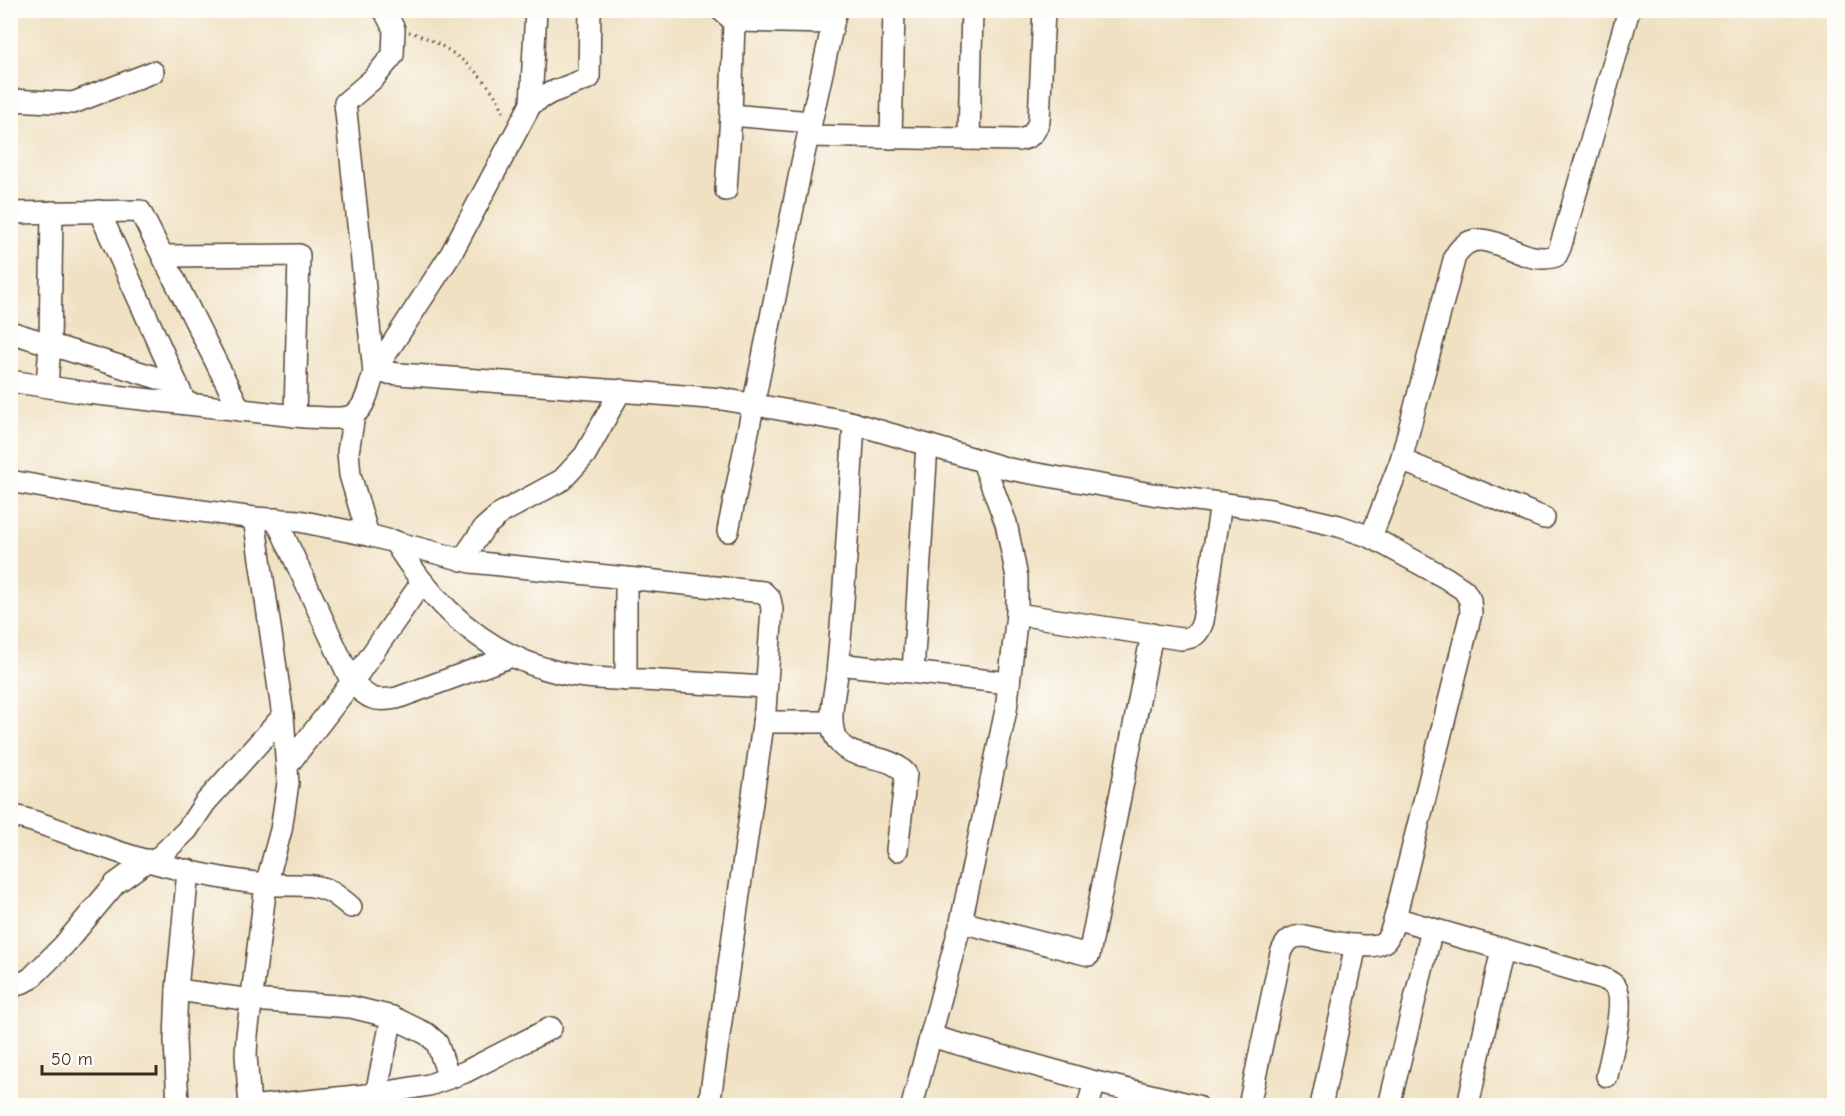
<svg xmlns="http://www.w3.org/2000/svg" width="1845" height="1116" font-family="'Comic Neue',sans-serif">
	<style>
		.lines { fill: none; stroke-linecap: round; stroke-linejoin: round }
		.minor-casing { stroke: #564537; stroke-width: 24 }
		.path { stroke: #564537; stroke-width: 3; stroke-dasharray: 1.5 4.5; stroke-linecap: butt }
		.minor { stroke: #fff; stroke-width: 21 }
	</style>
	<rect width="100%" height="100%" fill="#fdfcf7"/>
	<filter id="ink" filterUnits="userSpaceOnUse"><feTurbulence type="fractalNoise" baseFrequency=".0167" numOctaves="2"/><feDisplacementMap in="SourceGraphic" scale="12" xChannelSelector="R" yChannelSelector="G"/><feConvolveMatrix kernelMatrix="1 2 1 2 8 2 1 2 1" color-interpolation-filters="sRGB"/></filter>
	<filter id="wash" filterUnits="userSpaceOnUse"><feTurbulence type="fractalNoise" baseFrequency=".008" numOctaves="4" result="noise"/><feDisplacementMap in="SourceGraphic" scale="24" xChannelSelector="R" yChannelSelector="G"/><feGaussianBlur stdDeviation="1.35" result="paint"/><feColorMatrix in="noise" values="0 0 0 0 0 0 0 0 0 0 0 0 0 0 0 0 0 1.4 0 .05"/><feComposite in="paint" operator="in"/></filter>
	<g filter="url(#wash)">
		<rect width="100%" height="100%" fill="#f0e1c3"/>
	</g>
	<g filter="url(#ink)">
		<g class="lines">
			<defs>
				<g id="minor">
					<path d="M 721,10 L 734,21 L 833,23"/>
					<path d="M 10,100 L 73,103 L 153,72"/>
					<path d="M 531,104 L 536,10"/>
					<path d="M 731,115 L 811,122"/>
					<path d="M 808,136 L 1018,140 C 1031,138 1035,133 1039,121 L 1044,10"/>
					<path d="M 891,138 L 894,10"/>
					<path d="M 969,139 L 972,10"/>
					<path d="M 726,190 L 731,115 L 734,21"/>
					<path d="M 99,211 L 186,404"/>
					<path d="M 10,213 L 140,211 L 240,410"/>
					<path d="M 163,256 L 299,255 L 295,416"/>
					<path d="M 10,332 L 177,384"/>
					<path d="M 374,372 L 451,254 L 531,104 L 550,93 L 589,78 L 590,10"/>
					<path d="M 374,372 L 345,103 L 374,78 L 393,55 L 394,29 L 384,10"/>
					<path d="M 10,381 L 88,393 L 305,417 C 356,419 360,424 374,372 L 722,399 L 846,421 L 1009,469 L 1152,494 L 1270,510 L 1339,526 L 1371,537 L 1446,578 L 1464,590 L 1470,600 L 1471,613 L 1395,918 C 1393,925 1391,934 1386,940 C 1373,954 1323,939 1304,936 C 1291,936 1286,941 1281,953 L 1249,1106"/>
					<path d="M 47,386 L 50,344 L 52,212"/>
					<path d="M 354,415 L 348,452 L 350,475 L 368,535"/>
					<path d="M 854,423 C 849,507 845,591 837,674 C 835,693 826,725 838,741 C 853,763 887,751 906,774 L 897,850"/>
					<path d="M 1401,460 L 1544,518"/>
					<path d="M 10,481 L 104,498 L 254,518 L 299,521 L 368,535 L 471,562 L 763,592 L 770,599 L 772,609 L 765,710 L 709,1106"/>
					<path d="M 276,519 L 352,683 C 370,699 373,702 397,698 L 512,656"/>
					<path d="M 728,531 L 802,163 L 836,10"/>
					<path d="M 1371,537 L 1401,460 L 1455,256 C 1480,214 1518,269 1556,256 L 1560,248 L 1629,10"/>
					<path d="M 394,541 C 432,603 483,654 557,672 C 585,679 614,679 643,680 C 684,682 725,685 766,687"/>
					<path d="M 462,560 L 484,528 L 501,513 L 562,480 L 585,455 L 621,390"/>
					<path d="M 1017,614 L 1181,639 C 1194,638 1199,634 1203,621 L 1221,503"/>
					<path d="M 838,664 L 1009,683"/>
					<path d="M 913,672 L 927,445"/>
					<path d="M 626,680 L 626,578"/>
					<path d="M 763,722 L 832,722"/>
					<path d="M 287,766 L 358,674 L 422,582"/>
					<path d="M 10,815 C 42,822 71,835 101,846 C 151,864 213,879 266,884 C 287,887 309,881 329,891 C 337,895 344,901 351,907"/>
					<path d="M 154,862 L 187,830 L 205,803 L 283,716"/>
					<path d="M 1395,918 L 1602,978 C 1606,980 1612,982 1614,985 C 1628,998 1610,1058 1607,1076"/>
					<path d="M 961,922 L 1089,955 L 1152,634"/>
					<path d="M 10,988 L 30,979 L 64,945 L 115,884 L 148,860"/>
					<path d="M 177,990 L 252,1000 L 351,1007 L 392,1017 L 427,1034 L 437,1043 L 449,1078"/>
					<path d="M 930,1036 L 1095,1082 L 1197,1106"/>
					<path d="M 376,1094 L 392,1017"/>
					<path d="M 178,1106 L 175,1040 L 177,990 L 188,870"/>
					<path d="M 250,1106 L 246,1055 L 247,1035 L 266,885 L 281,830 L 288,783 L 283,716 L 254,518"/>
					<path d="M 259,1106 L 376,1094 L 429,1085 L 465,1072 L 551,1028"/>
					<path d="M 912,1106 L 961,922 L 1006,710 L 1017,614 L 1017,578 L 1013,557 L 1006,523 L 983,462"/>
					<path d="M 1088,1106 L 1095,1082"/>
					<path d="M 1321,1106 L 1356,945"/>
					<path d="M 1389,1106 L 1432,929"/>
					<path d="M 1468,1106 L 1502,949"/>
				</g>
			</defs>
			<use href="#minor" class="minor-casing"/>
			<path class="path" d="M 409,32 C 446,41 494,80 505,116"/>
			<use href="#minor" class="minor"/>
		</g>
	</g>
	<rect width="1845" height="1116" fill="none" stroke="#fdfcf7" stroke-width="36"/>
	<path d="M42 1065v9h114v-9" fill="none" stroke="#3b2a1e" stroke-width="3"/>
	<text x="51" y="1065" font-size="18" fill="#3b2a1e" stroke="#fdfcf7" stroke-width="4.5" paint-order="stroke">50 m</text>
</svg>
